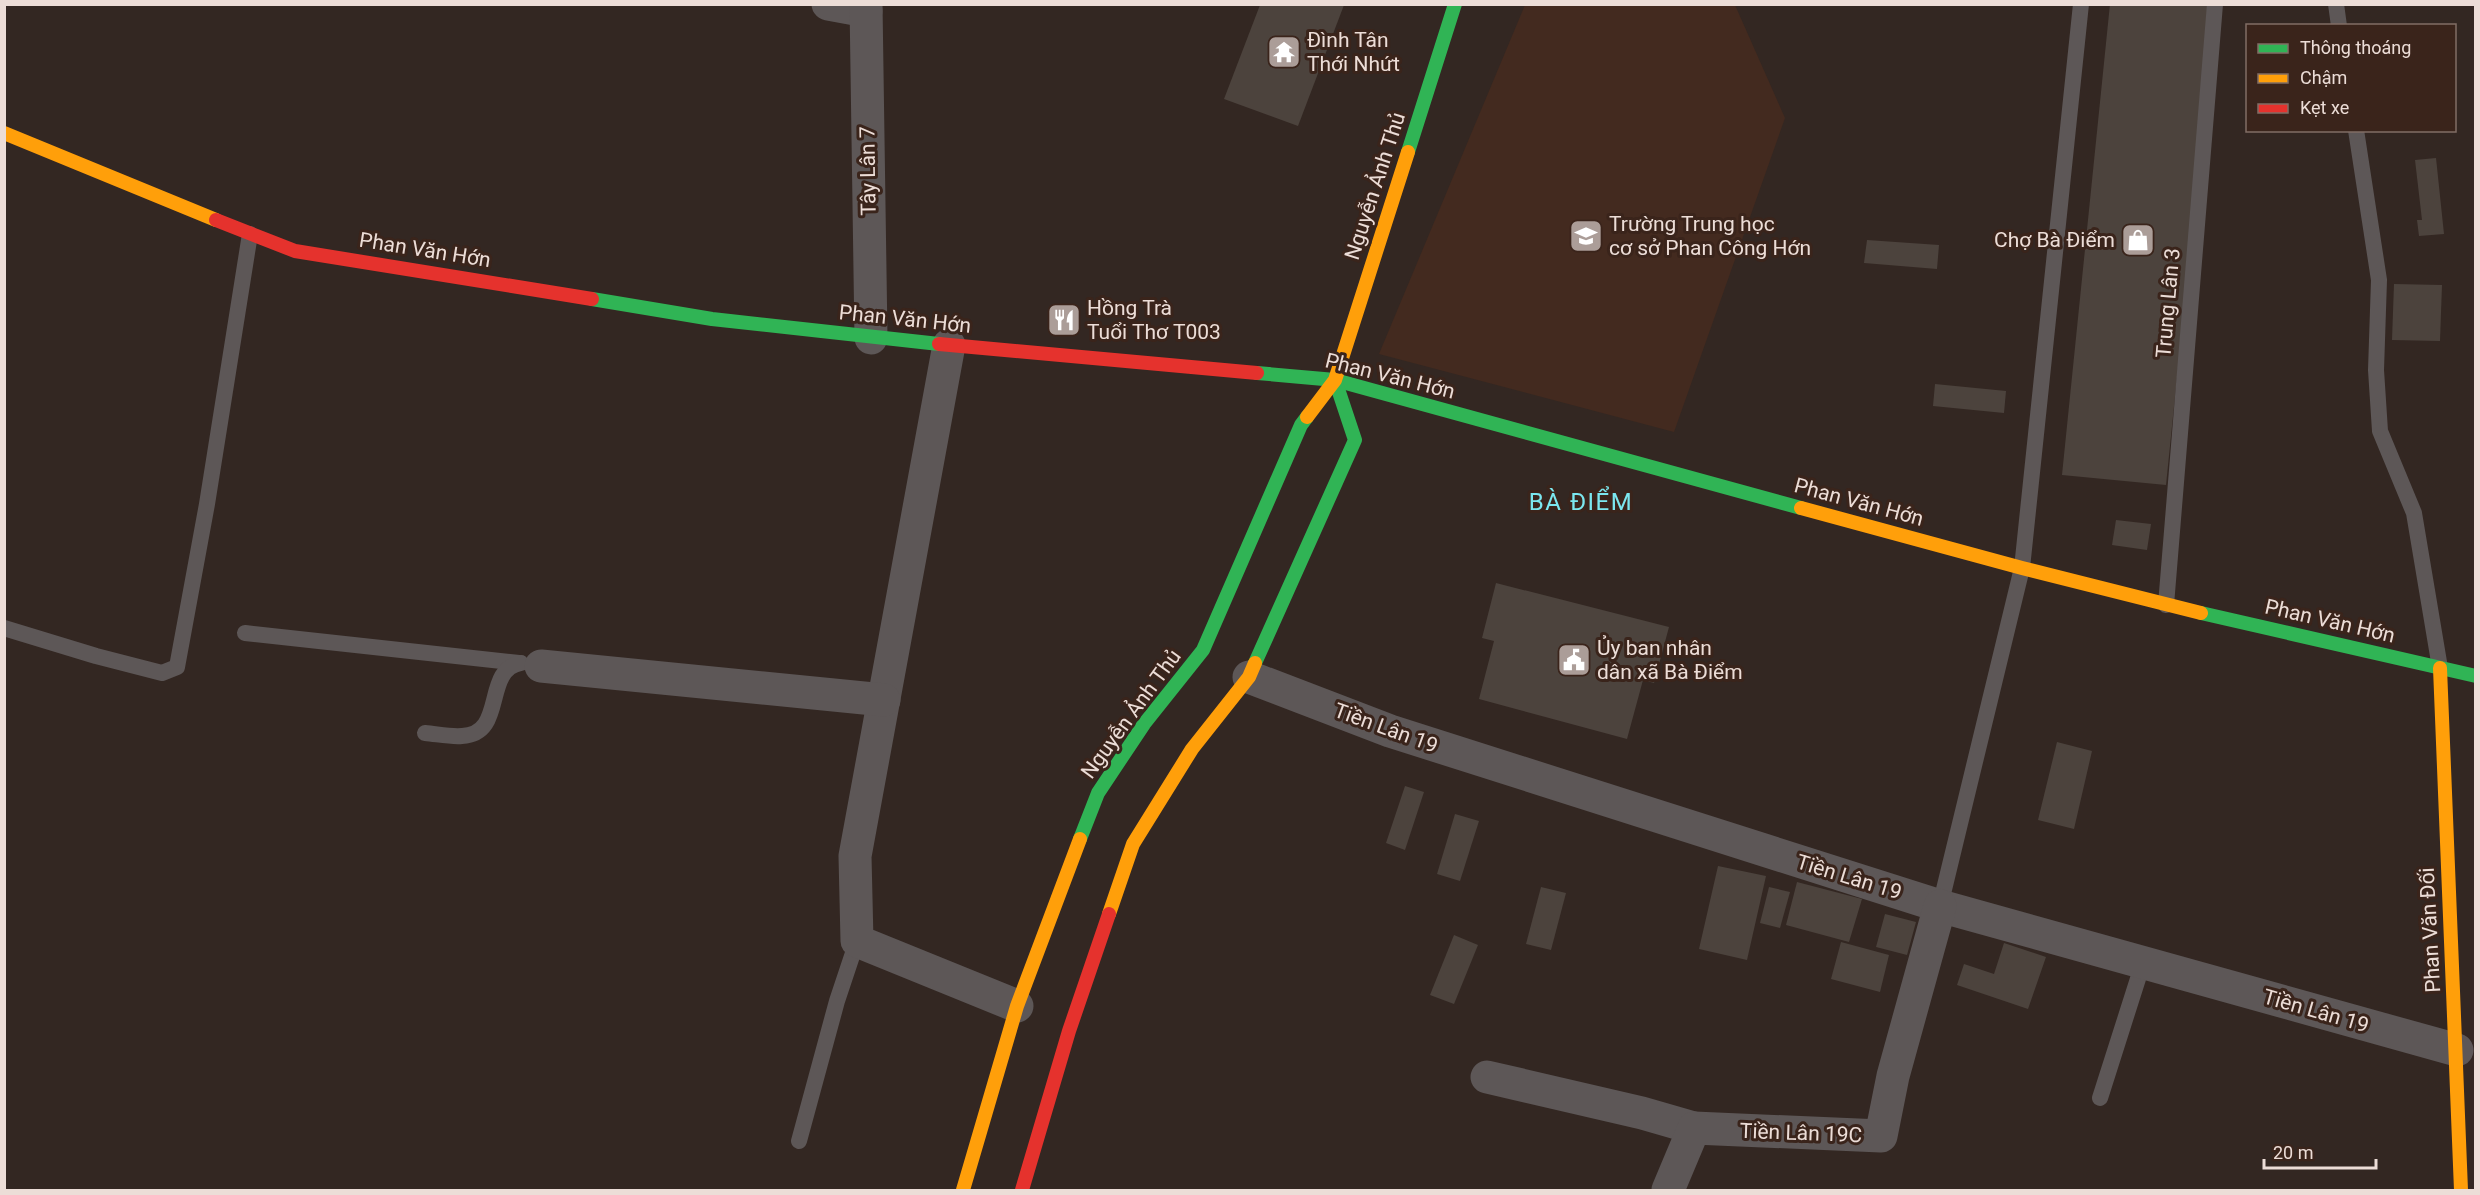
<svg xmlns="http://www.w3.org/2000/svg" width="2480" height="1195" font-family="Roboto,sans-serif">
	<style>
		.built { fill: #432a1f }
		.building { fill: #4c433d }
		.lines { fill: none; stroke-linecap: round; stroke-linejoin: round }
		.lane { stroke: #5d5757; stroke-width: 16 }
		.street { stroke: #5d5757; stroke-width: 33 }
		.fast { stroke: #30b455; stroke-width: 14 }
		.slow { stroke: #ff9f0a; stroke-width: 14 }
		.jam { stroke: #e5322d; stroke-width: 14 }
		.labels { text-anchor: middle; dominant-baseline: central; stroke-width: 6; stroke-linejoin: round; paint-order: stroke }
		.poi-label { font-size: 21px; fill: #ecddd7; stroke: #3a241b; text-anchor: start }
		.street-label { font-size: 21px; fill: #ecddd7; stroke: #3a241b }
		.quarter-label { font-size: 24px; letter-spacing: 1.5px; fill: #7be7ef; stroke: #3a241b }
	</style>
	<rect width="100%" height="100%" fill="#332722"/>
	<path class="built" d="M 1525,5 L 1735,5 L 1785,118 L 1674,432 L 1379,354 Z"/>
	<g class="building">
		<path d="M 2110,4 L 2215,4 L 2166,485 L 2062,475 Z"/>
		<path d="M 1260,5 L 1344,5 L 1298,126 L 1224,99 Z"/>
		<path d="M 2436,158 L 2444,234 L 2419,236 L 2417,220 L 2422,220 L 2415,160 Z"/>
		<path d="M 1867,240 L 1939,245 L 1937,269 L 1864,263 Z"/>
		<path d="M 2394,284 L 2442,285 L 2440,341 L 2392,340 Z"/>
		<path d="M 1935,384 L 2006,391 L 2004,413 L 1933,406 Z"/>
		<path d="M 2116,520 L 2151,524 L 2147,550 L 2112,545 Z"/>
		<path d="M 1496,583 L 1669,627 L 1654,683 L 1643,680 L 1627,739 L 1479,699 L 1494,641 L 1482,638 Z"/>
		<path d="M 2057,742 L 2092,751 L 2074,829 L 2038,820 Z"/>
		<path d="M 1405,786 L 1424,792 L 1405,850 L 1386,843 Z"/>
		<path d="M 1455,814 L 1479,821 L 1460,881 L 1437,874 Z"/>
		<path d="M 1718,866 L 1766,876 L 1747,960 L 1699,949 Z"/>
		<path d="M 1797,882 L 1862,899 L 1849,942 L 1786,925 Z"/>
		<path d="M 1541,887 L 1566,893 L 1551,950 L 1526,944 Z"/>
		<path d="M 1769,887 L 1790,892 L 1780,928 L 1760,923 Z"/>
		<path d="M 1885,914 L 1916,922 L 1907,955 L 1876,947 Z"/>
		<path d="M 1454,935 L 1478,945 L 1454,1004 L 1430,995 Z"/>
		<path d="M 1841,942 L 1889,955 L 1880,992 L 1831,979 Z"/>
		<path d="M 2004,943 L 2046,957 L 2028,1009 L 1957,985 L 1964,964 L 1994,974 Z"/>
	</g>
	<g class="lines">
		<g class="lane">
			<path d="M 2336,4 L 2339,26"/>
			<path d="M 2356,130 L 2379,280 L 2376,370 L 2380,431 L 2414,513 L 2440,668"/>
			<path d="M 2166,605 L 2215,4"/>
			<path d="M 4,628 L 96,656 L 162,673 L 177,667 L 207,504 L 250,234"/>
			<path d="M 245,633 L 519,663"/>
			<path d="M 425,733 C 437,734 450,737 462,736 C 507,734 482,670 521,663"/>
			<path d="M 1940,906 L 2022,568 L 2081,4"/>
			<path d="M 2100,1098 L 2143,963"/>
			<path d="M 799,1141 L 837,1001 L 857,941"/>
		</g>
		<g class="street">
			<path d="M 828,4 L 866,11"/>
			<path d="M 866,4 L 871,338"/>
			<path d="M 949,345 L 855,856 L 857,941 L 1017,1006"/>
			<path d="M 541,666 L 884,700"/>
			<path d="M 1249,677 L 1390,731 L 1940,906 L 2457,1050"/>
			<path d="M 1487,1077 L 1642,1113 L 1694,1128"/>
			<path d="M 1668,1190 L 1694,1128 L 1881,1136 L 1893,1076 L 1940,906"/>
		</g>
		<g class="fast">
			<path d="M 1408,152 L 1455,4"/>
			<path d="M 592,299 L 712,319 L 939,344"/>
			<path d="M 1257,373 L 1335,380 L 1801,508"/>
			<path d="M 2201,613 L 2476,676"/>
			<path d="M 1255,663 L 1355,440 L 1335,380"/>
			<path d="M 1080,839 L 1098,793 L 1144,724 L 1203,650 L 1301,425 L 1307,417"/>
		</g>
		<g class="slow">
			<path d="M 4,133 L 216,220"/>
			<path d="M 1307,417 L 1335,380 L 1408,152"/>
			<path d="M 1801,508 L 2022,568 L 2201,613"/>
			<path d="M 2440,668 L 2461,1190"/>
			<path d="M 1109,914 L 1133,844 L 1192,749 L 1249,677 L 1255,663"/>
			<path d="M 963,1190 L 1017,1006 L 1080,839"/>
		</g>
		<g class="jam">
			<path d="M 216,220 L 295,251 L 592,299"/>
			<path d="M 939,344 L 1257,373"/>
			<path d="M 1022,1190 L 1069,1031 L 1109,914"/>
		</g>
	</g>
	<defs>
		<symbol id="temple-square" viewBox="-11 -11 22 22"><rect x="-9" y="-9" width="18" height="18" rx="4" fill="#ab9d98" stroke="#3a241b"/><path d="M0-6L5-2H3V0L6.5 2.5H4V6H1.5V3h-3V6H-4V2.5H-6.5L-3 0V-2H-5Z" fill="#fff"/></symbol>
		<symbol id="school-square" viewBox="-11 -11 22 22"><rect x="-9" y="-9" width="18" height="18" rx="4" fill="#ab9d98" stroke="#3a241b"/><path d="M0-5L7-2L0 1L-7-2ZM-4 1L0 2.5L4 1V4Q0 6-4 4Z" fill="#fff"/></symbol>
		<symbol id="shop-square" viewBox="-11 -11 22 22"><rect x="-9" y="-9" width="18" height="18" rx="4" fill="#ab9d98" stroke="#3a241b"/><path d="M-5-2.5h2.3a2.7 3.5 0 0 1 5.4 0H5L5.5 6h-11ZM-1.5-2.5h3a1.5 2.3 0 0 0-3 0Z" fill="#fff"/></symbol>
		<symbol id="restaurant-square" viewBox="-11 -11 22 22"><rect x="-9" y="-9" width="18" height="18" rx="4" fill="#ab9d98" stroke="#3a241b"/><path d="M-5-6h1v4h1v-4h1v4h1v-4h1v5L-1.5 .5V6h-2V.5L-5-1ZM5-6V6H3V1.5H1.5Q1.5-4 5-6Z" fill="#fff"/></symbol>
		<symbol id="civic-square" viewBox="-11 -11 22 22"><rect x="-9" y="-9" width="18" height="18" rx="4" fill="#ab9d98" stroke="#3a241b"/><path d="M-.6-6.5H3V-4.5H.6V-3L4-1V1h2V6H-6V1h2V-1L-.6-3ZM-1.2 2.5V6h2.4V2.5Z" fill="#fff"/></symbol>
	</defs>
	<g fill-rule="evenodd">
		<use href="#temple-square" x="1265" y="33" width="38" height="38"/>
		<use href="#school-square" x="1567" y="217" width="38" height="38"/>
		<use href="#shop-square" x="2119" y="221" width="38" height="38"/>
		<use href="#restaurant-square" x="1045" y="301" width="38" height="38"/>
		<use href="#civic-square" x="1555" y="641" width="38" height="38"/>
	</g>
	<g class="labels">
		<g class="poi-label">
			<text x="1307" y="40">Đình Tân<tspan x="1307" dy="24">Thới Nhứt</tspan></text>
			<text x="1609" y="224">Trường Trung học<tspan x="1609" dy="24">cơ sở Phan Công Hớn</tspan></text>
			<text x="2115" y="240" text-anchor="end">Chợ Bà Điểm</text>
			<text x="1087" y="308">Hồng Trà<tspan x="1087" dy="24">Tuổi Thơ T003</tspan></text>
			<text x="1597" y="648">Ủy ban nhân<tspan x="1597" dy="24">dân xã Bà Điểm</tspan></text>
		</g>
		<g class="street-label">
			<text transform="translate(868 171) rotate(-91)">Tây Lân 7</text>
			<text transform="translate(1375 186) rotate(-72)">Nguyễn Ảnh Thủ</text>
			<text transform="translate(425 250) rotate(9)">Phan Văn Hớn</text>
			<text transform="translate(2168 303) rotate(-85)">Trung Lân 3</text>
			<text transform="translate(905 319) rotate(6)">Phan Văn Hớn</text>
			<text transform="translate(1390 376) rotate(14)">Phan Văn Hớn</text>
			<text transform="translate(1859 502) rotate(15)">Phan Văn Hớn</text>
			<text transform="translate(2330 621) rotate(13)">Phan Văn Hớn</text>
			<text transform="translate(1131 714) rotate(-54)">Nguyễn Ảnh Thủ</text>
			<text transform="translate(1386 728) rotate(20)">Tiền Lân 19</text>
			<text transform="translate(1849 877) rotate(17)">Tiền Lân 19</text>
			<text transform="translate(2430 930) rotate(-93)">Phan Văn Đối</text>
			<text transform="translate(2316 1011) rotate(16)">Tiền Lân 19</text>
			<text transform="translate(1801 1133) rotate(2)">Tiền Lân 19C</text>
		</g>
		<g class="quarter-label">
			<text x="1581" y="502">BÀ ĐIỂM</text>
		</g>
	</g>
	<rect width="2480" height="1195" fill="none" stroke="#ecddd7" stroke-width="12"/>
	<rect x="2246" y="24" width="210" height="108" fill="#3a241b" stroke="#816e66" stroke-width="1.5"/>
	<rect x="2258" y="44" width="30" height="9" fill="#30b455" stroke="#816e66" stroke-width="1.5"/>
	<text x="2300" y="54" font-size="18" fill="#ecddd7">Thông thoáng</text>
	<rect x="2258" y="74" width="30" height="9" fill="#ff9f0a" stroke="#816e66" stroke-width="1.5"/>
	<text x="2300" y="84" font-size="18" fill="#ecddd7">Chậm</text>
	<rect x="2258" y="104" width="30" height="9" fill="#e5322d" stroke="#816e66" stroke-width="1.5"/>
	<text x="2300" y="114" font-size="18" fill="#ecddd7">Kẹt xe</text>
	<path d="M2264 1159v9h112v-9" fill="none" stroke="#ecddd7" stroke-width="3"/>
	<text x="2273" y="1159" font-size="18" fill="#ecddd7" stroke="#3a241b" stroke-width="4.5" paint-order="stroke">20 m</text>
</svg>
